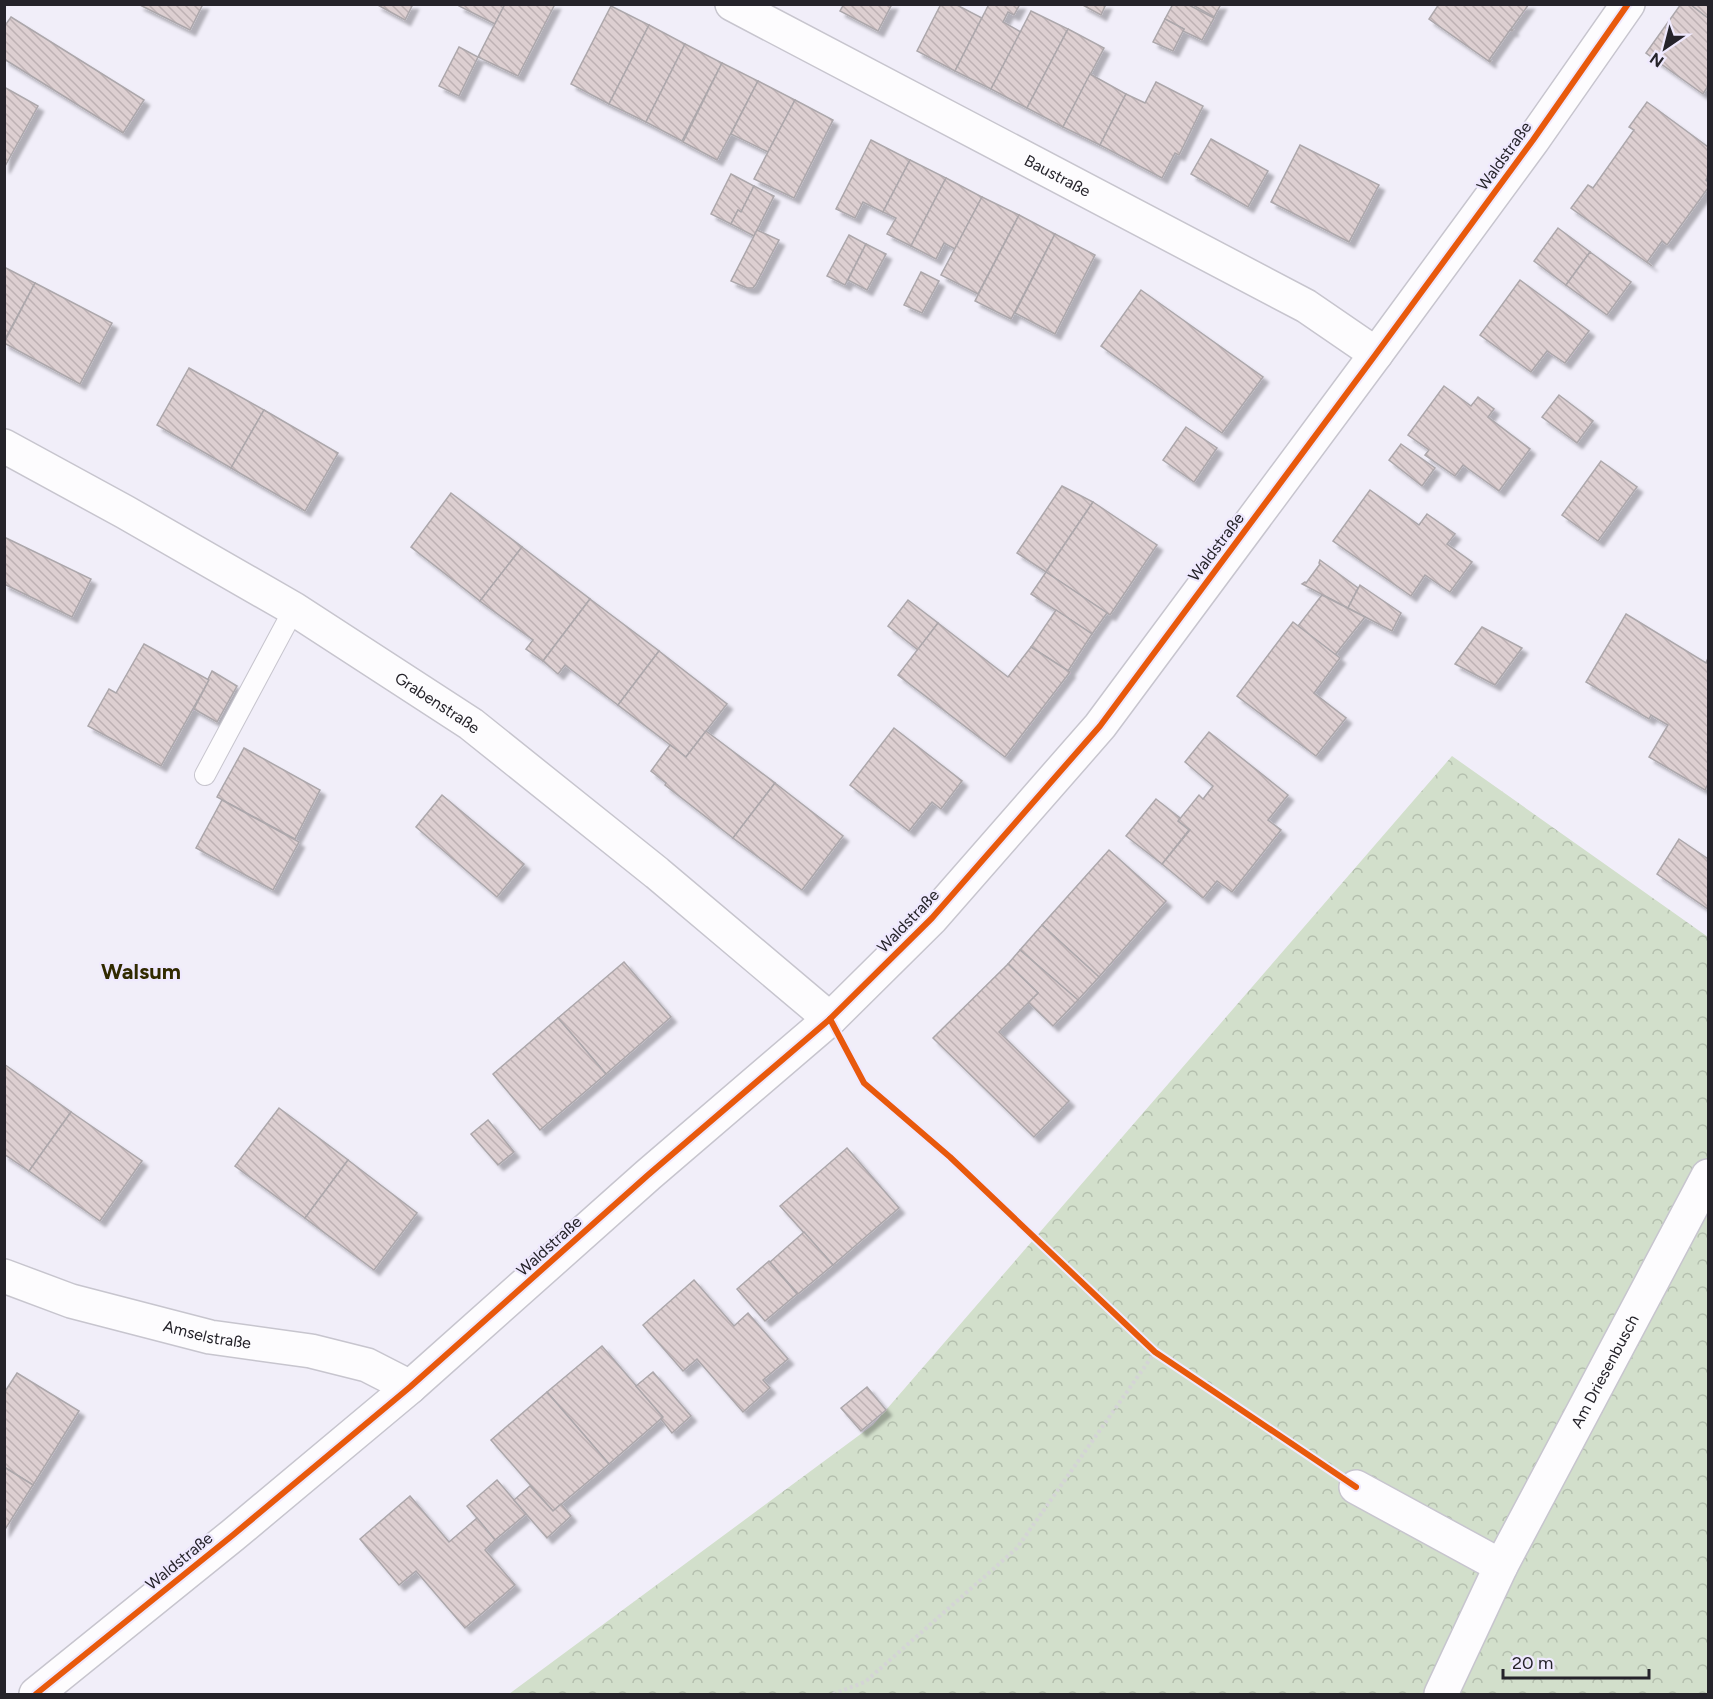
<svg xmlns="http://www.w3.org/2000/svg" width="1713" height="1699" font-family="Figtree,sans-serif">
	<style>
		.forest { fill: url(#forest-crowns) }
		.building { fill: url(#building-back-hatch); stroke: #aca7ab; stroke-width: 1.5; filter: url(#shadow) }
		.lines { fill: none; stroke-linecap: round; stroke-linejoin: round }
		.lane-casing { stroke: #c7c5ce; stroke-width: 22 }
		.street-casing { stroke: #c7c5ce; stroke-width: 36 }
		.path { stroke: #d4d4d6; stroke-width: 4; stroke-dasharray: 3 3; stroke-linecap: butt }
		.lane { stroke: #fdfcfe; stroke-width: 20 }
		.street { stroke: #fdfcfe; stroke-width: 33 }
		.cycleway-casing { stroke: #efe9fe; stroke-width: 10 }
		.cycleway { stroke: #e8590c; stroke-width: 6 }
		.labels { text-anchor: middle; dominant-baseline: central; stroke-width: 4.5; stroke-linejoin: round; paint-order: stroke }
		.street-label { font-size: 16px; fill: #25232a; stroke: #efe9fe }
		.district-label { font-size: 22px; font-weight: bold; fill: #312a00; stroke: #efe9fe }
	</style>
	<defs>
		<pattern id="forest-crowns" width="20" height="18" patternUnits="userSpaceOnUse" patternTransform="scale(1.5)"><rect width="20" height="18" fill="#d2dfcb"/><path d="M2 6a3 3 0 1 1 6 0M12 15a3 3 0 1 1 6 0" fill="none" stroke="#b4bfae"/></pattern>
		<pattern id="building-back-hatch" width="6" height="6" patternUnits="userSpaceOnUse" patternTransform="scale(1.5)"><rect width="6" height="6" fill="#ddcfd1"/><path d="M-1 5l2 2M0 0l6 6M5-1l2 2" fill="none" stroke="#beb1b4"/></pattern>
		<filter id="shadow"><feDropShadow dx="5.5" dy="5.5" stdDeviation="1.5" flood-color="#0004"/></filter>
	</defs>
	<rect width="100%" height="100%" fill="#f1eef9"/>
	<path class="forest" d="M 1452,756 L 1708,937 L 1708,1694 L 509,1694 L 873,1425 Z"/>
	<g class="building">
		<path d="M 138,4 L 203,4 L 190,30 Z"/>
		<path d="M 376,4 L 413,4 L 405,20 Z"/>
		<path d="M 460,4 L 505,4 L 495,24 L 459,6 Z"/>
		<path d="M 505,4 L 555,4 L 518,76 L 478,57 Z"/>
		<path d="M 844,4 L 892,4 L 878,31 L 840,11 Z"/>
		<path d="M 941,4 L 955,4 L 982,18 L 955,71 L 917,51 Z"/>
		<path d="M 989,4 L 1020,4 L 1014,15 L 1008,12 L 1003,22 L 1021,32 L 991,89 L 955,71 Z"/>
		<path d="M 1081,4 L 1106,4 L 1101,15 Z"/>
		<path d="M 1173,4 L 1187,4 L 1214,18 L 1202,40 L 1183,31 L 1184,29 L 1165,19 Z"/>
		<path d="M 1191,4 L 1221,4 L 1214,17 Z"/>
		<path d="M 1439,4 L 1529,4 L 1511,29 L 1513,30 L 1512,31 L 1510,30 L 1489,60 L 1491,61 L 1490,62 L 1429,19 Z"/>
		<path d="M 1681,4 L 1690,4 L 1708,18 L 1708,86 L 1703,94 L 1646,53 Z"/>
		<path d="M 1690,4 L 1708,4 L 1708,18 Z"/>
		<path d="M 611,6 L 649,25 L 609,104 L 571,84 Z"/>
		<path d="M 1031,11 L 1068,29 L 1027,108 L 991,89 Z"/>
		<path d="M 11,17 L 144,100 L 123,133 L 4,59 L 4,27 Z"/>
		<path d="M 1165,19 L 1184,29 L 1173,51 L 1153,42 Z"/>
		<path d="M 649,25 L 685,44 L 646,122 L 609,104 Z"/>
		<path d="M 1068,29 L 1104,48 L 1063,127 L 1027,108 Z"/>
		<path d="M 685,44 L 722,63 L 682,141 L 646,122 Z"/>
		<path d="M 459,47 L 478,57 L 459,96 L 439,86 Z"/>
		<path d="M 722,63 L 758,81 L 717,160 L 683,142 Z"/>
		<path d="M 1090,74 L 1126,94 L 1100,145 L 1063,127 Z"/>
		<path d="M 758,81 L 795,100 L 768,152 L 731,134 Z"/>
		<path d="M 1156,82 L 1203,106 L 1179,155 L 1175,153 L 1162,178 L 1100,145 L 1126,94 L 1145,103 Z"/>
		<path d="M 4,87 L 38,106 L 4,168 Z"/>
		<path d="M 795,100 L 833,120 L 794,198 L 754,179 Z"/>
		<path d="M 1647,102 L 1708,147 L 1708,176 L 1706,180 L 1708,182 L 1708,188 L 1667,245 L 1662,241 L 1647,262 L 1652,266 L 1571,208 L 1588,185 L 1593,188 L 1634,130 L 1629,127 Z"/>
		<path d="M 1211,139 L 1268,171 L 1248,207 L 1191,174 Z"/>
		<path d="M 871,140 L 910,160 L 883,212 L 863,202 L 855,218 L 836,209 Z"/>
		<path d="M 1300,145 L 1379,185 L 1349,242 L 1271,202 Z"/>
		<path d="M 910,160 L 946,178 L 911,246 L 887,234 L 896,218 L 883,212 Z"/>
		<path d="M 731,174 L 754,186 L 741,212 L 738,210 L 731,224 L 711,214 Z"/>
		<path d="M 946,178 L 982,197 L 955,249 L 944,243 L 936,259 L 911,246 Z"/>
		<path d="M 754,186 L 774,196 L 754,236 L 731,224 L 738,210 L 741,212 Z"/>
		<path d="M 982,197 L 1019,215 L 978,294 L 941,275 Z"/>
		<path d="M 1019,215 L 1055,234 L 1011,319 L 975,301 Z"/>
		<path d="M 1558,228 L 1590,252 L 1566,285 L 1534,261 Z"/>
		<path d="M 757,230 L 779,240 L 756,284 L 753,288 L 747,288 L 731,281 Z"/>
		<path d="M 1055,234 L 1095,255 L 1055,334 L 1015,313 Z"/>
		<path d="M 849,235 L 866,244 L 845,285 L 827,276 Z"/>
		<path d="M 866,244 L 886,254 L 867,290 L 848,280 Z"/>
		<path d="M 1590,252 L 1631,282 L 1607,315 L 1566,285 Z"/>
		<path d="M 4,267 L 35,283 L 4,341 Z"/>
		<path d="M 921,272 L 939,281 L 922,313 L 904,305 Z"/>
		<path d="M 1520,280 L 1589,331 L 1565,363 L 1547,351 L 1531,372 L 1480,335 Z"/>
		<path d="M 35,283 L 112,323 L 80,384 L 4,343 Z"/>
		<path d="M 1141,290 L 1263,377 L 1222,433 L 1101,346 Z"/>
		<path d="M 189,368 L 264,410 L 231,468 L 157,425 Z"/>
		<path d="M 1444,386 L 1471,406 L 1478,397 L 1494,409 L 1488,417 L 1530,449 L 1499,491 L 1463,465 L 1455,476 L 1425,455 L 1429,450 L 1408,435 Z"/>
		<path d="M 1559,395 L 1593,421 L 1577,443 L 1542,417 Z"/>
		<path d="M 264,410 L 338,453 L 305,511 L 231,468 Z"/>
		<path d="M 1186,427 L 1217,448 L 1194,482 L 1163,460 Z"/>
		<path d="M 1401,444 L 1435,468 L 1422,486 L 1389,460 Z"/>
		<path d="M 1601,461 L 1637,487 L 1598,541 L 1562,515 Z"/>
		<path d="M 1062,486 L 1093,502 L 1046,572 L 1017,553 Z"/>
		<path d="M 1370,490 L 1419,525 L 1427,514 L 1455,534 L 1447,544 L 1472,562 L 1450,592 L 1425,575 L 1411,596 L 1333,541 Z"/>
		<path d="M 451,493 L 522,547 L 480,601 L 411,547 Z"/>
		<path d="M 1093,502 L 1157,545 L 1110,615 L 1046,572 Z"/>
		<path d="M 4,537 L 91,579 L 72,617 L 4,584 Z"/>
		<path d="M 522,547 L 590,599 L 543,661 L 526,649 L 533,640 L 480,601 Z"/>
		<path d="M 1320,560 L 1358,588 L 1348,608 L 1302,584 L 1305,582 L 1306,583 L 1320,564 L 1319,563 Z"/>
		<path d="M 1046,572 L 1107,613 L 1092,634 L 1031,594 Z"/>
		<path d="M 1360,585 L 1401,613 L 1392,631 L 1348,608 Z"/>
		<path d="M 1322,595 L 1365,617 L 1335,655 L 1298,626 Z"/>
		<path d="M 590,599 L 659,651 L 618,705 L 565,665 L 558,674 L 543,661 Z"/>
		<path d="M 908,600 L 938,623 L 918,650 L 888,626 Z"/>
		<path d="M 1056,610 L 1092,634 L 1068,671 L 1031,647 Z"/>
		<path d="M 1626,614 L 1706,663 L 1708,658 L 1708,784 L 1705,790 L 1649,757 L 1668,725 L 1651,715 L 1649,719 L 1586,682 Z"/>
		<path d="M 1293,622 L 1340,658 L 1314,693 L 1346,718 L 1316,756 L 1237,696 Z"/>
		<path d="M 938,623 L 1008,677 L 1031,647 L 1070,672 L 1005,757 L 898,675 Z"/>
		<path d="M 1482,627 L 1522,648 L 1495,685 L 1455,664 Z"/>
		<path d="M 144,644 L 209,680 L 161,766 L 88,726 L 109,689 L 116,693 Z"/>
		<path d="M 659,651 L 727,704 L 686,757 L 618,705 Z"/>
		<path d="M 212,671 L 237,686 L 217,722 L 194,709 L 209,680 L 208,679 Z"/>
		<path d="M 894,728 L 962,781 L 941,809 L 932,802 L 909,831 L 850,785 Z"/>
		<path d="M 706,731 L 775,783 L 733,838 L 665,785 L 666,783 L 651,771 L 670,745 L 686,757 Z"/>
		<path d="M 1209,732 L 1288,795 L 1268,820 L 1281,830 L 1232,892 L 1217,881 L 1203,898 L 1162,864 L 1190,830 L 1178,821 L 1199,795 L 1203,799 L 1213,786 L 1185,762 Z"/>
		<path d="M 244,748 L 320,790 L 295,839 L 217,797 Z"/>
		<path d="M 775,783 L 843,836 L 802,890 L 733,838 Z"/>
		<path d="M 442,795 L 524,864 L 497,897 L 416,827 Z"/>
		<path d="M 1156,799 L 1180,818 L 1178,821 L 1189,830 L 1162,864 L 1126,836 Z"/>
		<path d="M 222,800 L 299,842 L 273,890 L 196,848 Z"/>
		<path d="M 1679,839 L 1708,859 L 1708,909 L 1657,874 Z"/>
		<path d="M 1109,850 L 1166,901 L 1099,977 L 1042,925 Z"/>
		<path d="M 1042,925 L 1099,977 L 1078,1000 L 1020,950 Z"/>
		<path d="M 1020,950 L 1078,1000 L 1053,1026 L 1028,1002 L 1038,993 L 1008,964 Z"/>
		<path d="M 624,962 L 671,1017 L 606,1074 L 558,1018 Z"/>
		<path d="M 1008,964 L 1038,993 L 999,1032 L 1069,1101 L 1034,1137 L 933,1038 Z"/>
		<path d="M 558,1018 L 606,1074 L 540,1130 L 493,1074 Z"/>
		<path d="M 4,1064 L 71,1112 L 29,1171 L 4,1154 Z"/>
		<path d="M 279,1108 L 348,1160 L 305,1218 L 235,1166 Z"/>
		<path d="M 71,1112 L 142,1161 L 100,1221 L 29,1171 Z"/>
		<path d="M 488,1120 L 514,1152 L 498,1165 L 471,1134 Z"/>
		<path d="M 847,1148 L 899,1208 L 833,1265 L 780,1206 Z"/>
		<path d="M 348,1160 L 417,1213 L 374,1270 L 305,1218 Z"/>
		<path d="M 804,1232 L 833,1265 L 798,1294 L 770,1262 Z"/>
		<path d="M 769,1261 L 797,1294 L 765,1321 L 737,1289 Z"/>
		<path d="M 694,1280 L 734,1326 L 748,1313 L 788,1359 L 763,1380 L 770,1388 L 743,1412 L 697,1359 L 683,1371 L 643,1325 Z"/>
		<path d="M 602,1346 L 663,1417 L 609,1464 L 547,1392 Z"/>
		<path d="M 653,1372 L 691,1416 L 672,1433 L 661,1419 L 663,1417 L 636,1386 Z"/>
		<path d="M 17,1373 L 79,1411 L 33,1485 L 4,1467 L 4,1393 Z"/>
		<path d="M 867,1387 L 886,1410 L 861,1431 L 841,1408 Z"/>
		<path d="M 547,1392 L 609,1464 L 553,1511 L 491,1440 Z"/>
		<path d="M 4,1467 L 33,1485 L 4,1531 Z"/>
		<path d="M 497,1480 L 526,1514 L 495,1540 L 467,1506 Z"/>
		<path d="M 530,1486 L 553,1511 L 561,1504 L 571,1516 L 547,1538 L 514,1500 Z"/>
		<path d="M 410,1496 L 449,1542 L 477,1518 L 495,1540 L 485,1550 L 515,1585 L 465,1628 L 416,1571 L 399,1585 L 360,1539 Z"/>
	</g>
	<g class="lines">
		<defs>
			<path id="lane" d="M 205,775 L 294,609"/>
			<g id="street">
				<path id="s1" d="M 732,4 L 1306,306 L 1376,354"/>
				<path id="s2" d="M 4,446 L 125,512 L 294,609 L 471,724 L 657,873 L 830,1019"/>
				<path id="s3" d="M 4,1276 L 71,1301 L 210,1337 L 311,1351 L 367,1365 L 410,1387"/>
				<path d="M 1356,1487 L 1501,1566"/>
				<path d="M 36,1694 L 233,1535 L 410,1387 L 648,1175 L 830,1019 L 932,918 L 1100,726 L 1376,354 L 1533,140 L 1628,4"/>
				<path id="s4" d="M 1441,1694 L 1501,1566 L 1708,1176"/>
			</g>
		</defs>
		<use href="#lane" class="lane-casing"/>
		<use href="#street" class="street-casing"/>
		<path class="path" d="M 833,1694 L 865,1682 L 1017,1548 L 1155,1352"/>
		<use href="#lane" class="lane"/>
		<use href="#street" class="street"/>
		<defs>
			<g id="cycleway">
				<path d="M 830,1019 L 864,1083 L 950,1157 L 1155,1352 L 1356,1487"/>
				<path d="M 36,1694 L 233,1535 L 410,1387 L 648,1175 L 830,1019 L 932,918 L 1100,726 L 1376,354 L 1533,140 L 1628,4"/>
			</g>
		</defs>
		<use href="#cycleway" class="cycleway-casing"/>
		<use href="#cycleway" class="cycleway"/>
	</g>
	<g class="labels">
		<g class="street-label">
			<text transform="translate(1504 156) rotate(-54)">Waldstraße</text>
			<text stroke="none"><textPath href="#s1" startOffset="368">Baustraße</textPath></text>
			<text transform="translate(1216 547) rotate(-53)">Waldstraße</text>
			<text stroke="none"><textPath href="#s2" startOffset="504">Grabenstraße</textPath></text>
			<text transform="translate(908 921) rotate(-46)">Waldstraße</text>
			<text transform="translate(549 1246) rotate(-42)">Waldstraße</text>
			<text stroke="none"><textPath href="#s3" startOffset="212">Amselstraße</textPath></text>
			<text stroke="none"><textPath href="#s4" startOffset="362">Am Driesenbusch</textPath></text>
			<text transform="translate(179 1561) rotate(-39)">Waldstraße</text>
		</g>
		<g class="district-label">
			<text x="141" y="971">Walsum</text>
		</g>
	</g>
	<rect width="1713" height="1699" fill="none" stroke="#25232a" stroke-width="12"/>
	<g transform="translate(1665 48) rotate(215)" stroke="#efe9fe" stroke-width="4.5" paint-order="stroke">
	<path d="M0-4.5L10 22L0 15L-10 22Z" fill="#25232a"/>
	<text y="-9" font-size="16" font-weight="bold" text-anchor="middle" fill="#25232a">N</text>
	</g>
	<path d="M1503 1669v9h146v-9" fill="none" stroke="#25232a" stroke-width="3"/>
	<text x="1512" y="1669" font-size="18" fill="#25232a" stroke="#efe9fe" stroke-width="4.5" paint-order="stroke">20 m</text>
</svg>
